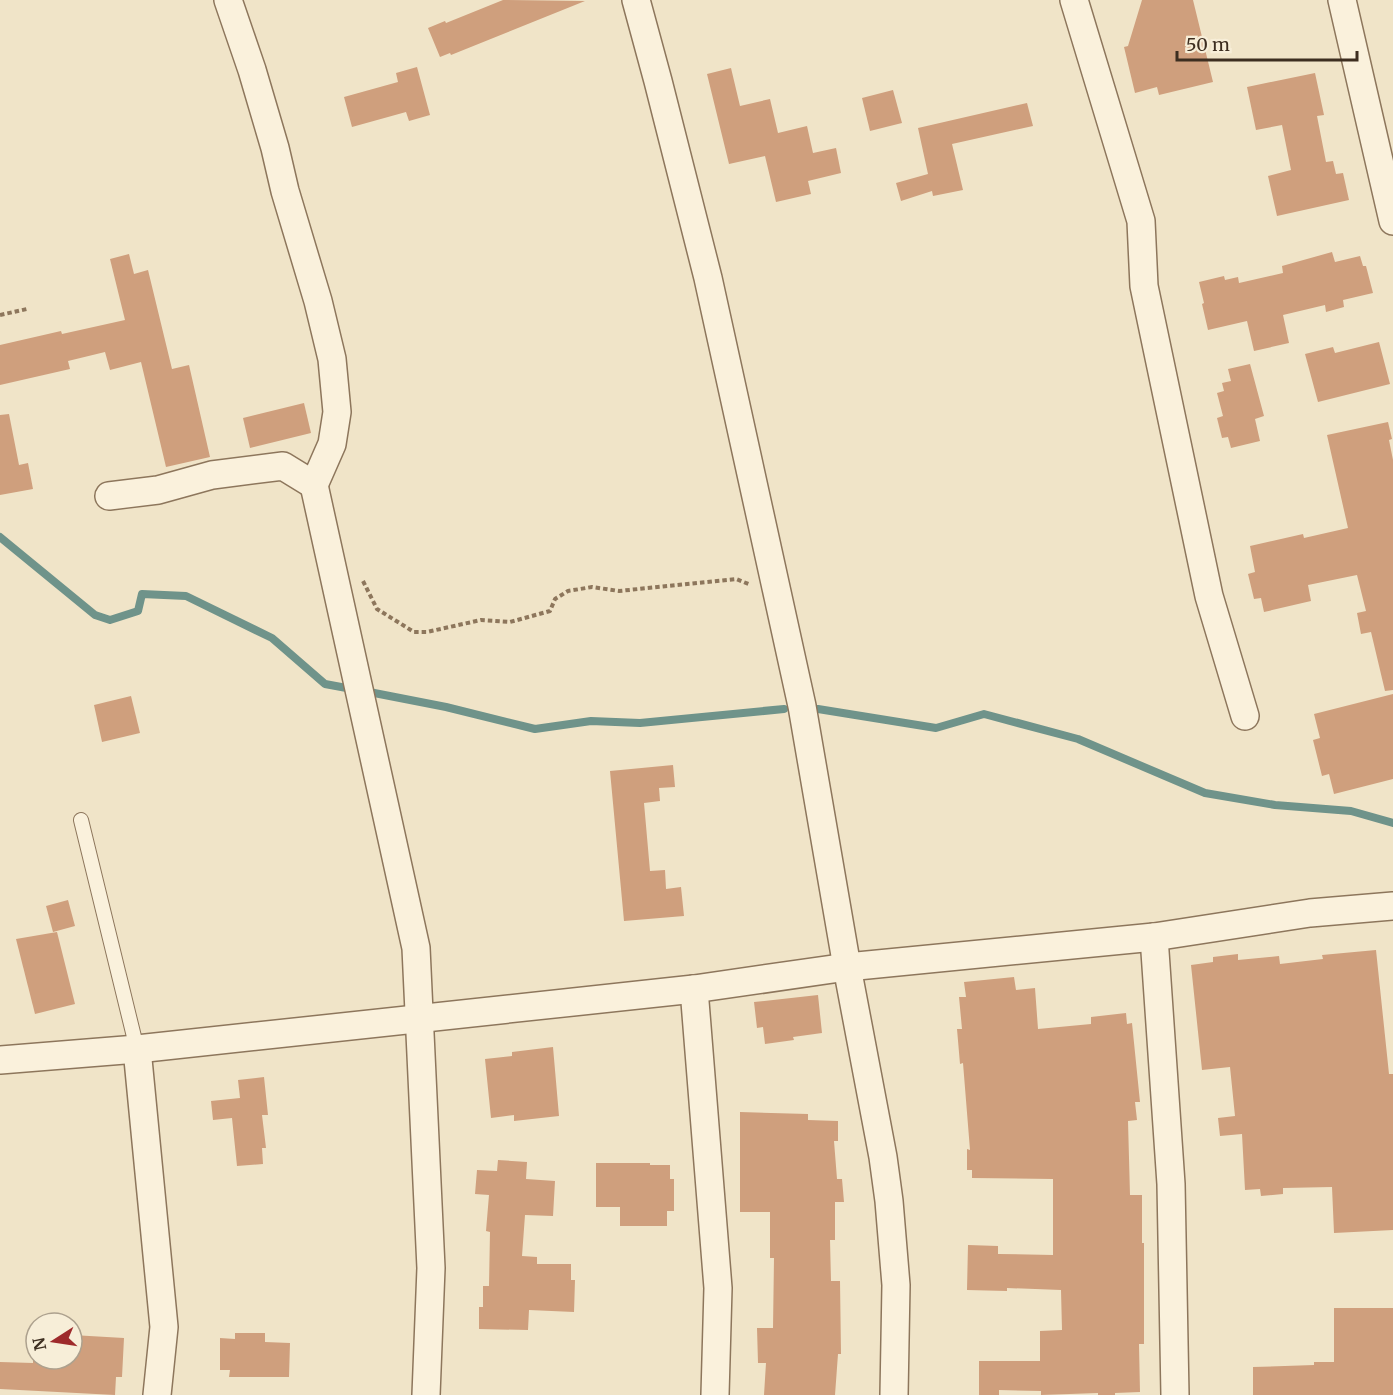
<svg xmlns="http://www.w3.org/2000/svg" width="1393" height="1395" font-family="Merriweather,serif">
	<style>
		.lines { fill: none; stroke-linecap: round; stroke-linejoin: round }
		.stream { stroke: #6f938a; stroke-width: 8 }
		.building { fill: #cf9f7d }
		.service-casing { stroke: #8d765c; stroke-width: 16 }
		.minor-casing { stroke: #8d765c; stroke-width: 30 }
		.path { stroke: #8d765c; stroke-width: 4; stroke-dasharray: 4.5 3; stroke-linecap: butt }
		.service { stroke: #faf1dc; stroke-width: 14 }
		.minor { stroke: #faf1dc; stroke-width: 27 }
	</style>
	<rect width="100%" height="100%" fill="#f0e4c8"/>
	<g class="lines">
		<g class="stream">
			<path d="M 0,537 L 95,615 L 110,620 L 138,611 L 142,594 L 186,596 L 272,638 L 325,684 L 352,689"/>
			<path d="M 364,691 L 446,707 L 535,729 L 591,721 L 640,723 L 784,709"/>
			<path d="M 818,709 L 936,728 L 984,714 L 1078,739 L 1205,793 L 1275,805 L 1351,811 L 1393,823"/>
		</g>
	</g>
	<g class="building">
		<path d="M 503,0 L 585,1 L 451,55 L 450,53 L 440,57 L 428,28 L 445,21 L 446,23 Z"/>
		<path d="M 1142,0 L 1193,0 L 1213,82 L 1159,95 L 1157,87 L 1135,93 L 1124,47 L 1128,46 Z"/>
		<path d="M 417,67 L 430,115 L 409,121 L 406,112 L 352,127 L 344,97 L 398,82 L 396,73 Z"/>
		<path d="M 731,68 L 740,106 L 770,99 L 778,133 L 807,126 L 813,153 L 836,148 L 841,173 L 808,181 L 811,194 L 776,202 L 765,156 L 729,164 L 707,74 Z"/>
		<path d="M 1315,73 L 1324,115 L 1317,116 L 1326,162 L 1333,161 L 1336,174 L 1343,173 L 1349,200 L 1277,216 L 1268,176 L 1291,170 L 1282,125 L 1256,130 L 1247,87 Z"/>
		<path d="M 893,90 L 902,123 L 870,131 L 862,98 Z"/>
		<path d="M 1027,103 L 1033,126 L 952,144 L 963,190 L 933,196 L 932,191 L 901,201 L 896,183 L 928,174 L 918,128 Z"/>
		<path d="M 1332,252 L 1335,262 L 1360,256 L 1363,266 L 1366,266 L 1373,293 L 1343,300 L 1344,307 L 1326,312 L 1325,305 L 1283,315 L 1289,343 L 1254,351 L 1247,321 L 1208,330 L 1202,304 L 1204,303 L 1199,282 L 1224,276 L 1225,280 L 1238,277 L 1239,283 L 1283,273 L 1282,266 Z"/>
		<path d="M 129,254 L 134,274 L 148,270 L 172,369 L 189,365 L 210,457 L 166,467 L 141,362 L 110,370 L 105,352 L 68,361 L 70,369 L 0,385 L 0,345 L 61,331 L 62,334 L 125,320 L 110,259 Z"/>
		<path d="M 1379,342 L 1390,384 L 1318,402 L 1305,354 L 1333,347 L 1335,353 Z"/>
		<path d="M 1250,364 L 1264,416 L 1255,419 L 1260,441 L 1231,448 L 1228,437 L 1222,438 L 1217,418 L 1223,416 L 1217,393 L 1224,391 L 1222,383 L 1231,381 L 1228,369 Z"/>
		<path d="M 304,403 L 311,433 L 250,448 L 243,418 Z"/>
		<path d="M 9,414 L 19,465 L 28,463 L 33,489 L 0,495 L 0,415 Z"/>
		<path d="M 1388,422 L 1392,439 L 1389,440 L 1393,460 L 1393,690 L 1385,691 L 1371,632 L 1361,634 L 1357,613 L 1366,611 L 1357,575 L 1308,585 L 1311,601 L 1264,612 L 1261,598 L 1254,599 L 1248,574 L 1255,572 L 1250,546 L 1303,534 L 1304,538 L 1348,528 L 1327,435 Z"/>
		<path d="M 1393,694 L 1393,779 L 1334,794 L 1329,774 L 1322,776 L 1313,740 L 1320,738 L 1314,714 Z"/>
		<path d="M 131,696 L 140,733 L 102,742 L 94,705 Z"/>
		<path d="M 673,765 L 675,787 L 659,788 L 660,801 L 644,803 L 650,871 L 665,870 L 666,889 L 681,887 L 684,916 L 624,921 L 610,771 Z"/>
		<path d="M 68,900 L 75,926 L 53,932 L 46,906 Z"/>
		<path d="M 57,932 L 75,1004 L 35,1014 L 16,939 Z"/>
		<path d="M 1376,950 L 1389,1074 L 1393,1074 L 1393,1230 L 1334,1233 L 1332,1187 L 1283,1188 L 1283,1194 L 1261,1196 L 1260,1189 L 1245,1190 L 1242,1134 L 1220,1136 L 1218,1118 L 1235,1116 L 1230,1067 L 1202,1070 L 1191,965 L 1213,962 L 1213,957 L 1238,954 L 1238,960 L 1279,956 L 1280,964 L 1323,959 L 1322,955 Z"/>
		<path d="M 1014,977 L 1016,990 L 1035,988 L 1038,1029 L 1091,1024 L 1091,1017 L 1126,1013 L 1127,1024 L 1132,1023 L 1140,1102 L 1135,1102 L 1137,1120 L 1128,1121 L 1130,1195 L 1142,1195 L 1142,1243 L 1144,1243 L 1144,1344 L 1139,1344 L 1140,1392 L 1115,1393 L 1115,1395 L 1098,1395 L 1098,1393 L 1041,1395 L 1041,1391 L 999,1390 L 999,1395 L 979,1395 L 979,1361 L 1040,1361 L 1040,1331 L 1062,1330 L 1061,1290 L 1007,1288 L 1007,1291 L 967,1290 L 968,1245 L 998,1246 L 998,1254 L 1053,1255 L 1053,1179 L 972,1178 L 972,1170 L 967,1170 L 967,1149 L 970,1150 L 963,1063 L 960,1064 L 957,1029 L 962,1029 L 959,997 L 966,997 L 964,982 Z"/>
		<path d="M 818,995 L 822,1033 L 793,1037 L 794,1040 L 765,1044 L 763,1027 L 757,1028 L 754,1002 Z"/>
		<path d="M 553,1047 L 559,1116 L 514,1121 L 514,1115 L 491,1118 L 485,1059 L 512,1056 L 512,1052 Z"/>
		<path d="M 264,1077 L 268,1115 L 262,1115 L 266,1148 L 262,1148 L 263,1164 L 237,1166 L 232,1118 L 213,1120 L 211,1101 L 240,1098 L 238,1080 Z"/>
		<path d="M 740,1112 L 808,1114 L 808,1120 L 838,1121 L 838,1141 L 834,1141 L 837,1179 L 842,1179 L 844,1202 L 835,1202 L 835,1240 L 830,1240 L 831,1281 L 840,1281 L 841,1354 L 838,1354 L 835,1395 L 764,1395 L 766,1363 L 758,1363 L 757,1328 L 773,1328 L 774,1258 L 770,1258 L 770,1212 L 740,1212 Z"/>
		<path d="M 498,1160 L 527,1162 L 526,1179 L 555,1181 L 553,1216 L 525,1215 L 522,1256 L 537,1257 L 537,1264 L 571,1264 L 571,1280 L 575,1280 L 574,1312 L 529,1310 L 528,1330 L 479,1329 L 479,1307 L 483,1307 L 483,1286 L 489,1286 L 490,1232 L 486,1231 L 489,1195 L 475,1194 L 477,1170 L 497,1171 Z"/>
		<path d="M 596,1163 L 650,1163 L 650,1165 L 670,1165 L 670,1179 L 674,1179 L 674,1211 L 667,1211 L 667,1226 L 620,1226 L 620,1207 L 596,1207 Z"/>
		<path d="M 1334,1308 L 1393,1308 L 1393,1395 L 1253,1395 L 1253,1367 L 1314,1365 L 1314,1362 L 1334,1362 Z"/>
		<path d="M 235,1333 L 265,1333 L 265,1342 L 290,1343 L 289,1377 L 229,1377 L 230,1370 L 220,1370 L 220,1338 L 235,1339 Z"/>
		<path d="M 72,1335 L 124,1338 L 122,1377 L 116,1377 L 115,1395 L 0,1389 L 0,1362 L 33,1363 L 33,1359 L 72,1359 Z"/>
	</g>
	<g class="lines">
		<defs>
			<path id="service" d="M 81,820 L 137,1049"/>
			<g id="minor">
				<path d="M 636,0 L 658,81 L 708,278 L 802,706 L 847,967 L 883,1157 L 889,1201 L 896,1285 L 894,1395"/>
				<path d="M 1074,0 L 1141,221 L 1144,286 L 1209,596 L 1245,716"/>
				<path d="M 1342,0 L 1393,221"/>
				<path d="M 314,485 L 416,948 L 431,1268 L 426,1395"/>
				<path d="M 109,496 L 158,490 L 212,475 L 283,466 L 314,485 L 332,444 L 337,412 L 332,359 L 318,301 L 285,191 L 275,148 L 252,70 L 228,0"/>
				<path d="M 1154,937 L 1171,1184 L 1175,1395"/>
				<path d="M 694,989 L 718,1288 L 715,1395"/>
				<path d="M 137,1049 L 164,1327 L 157,1395"/>
				<path d="M 0,1060 L 137,1049 L 694,989 L 847,967 L 1154,937 L 1310,913 L 1393,906"/>
			</g>
		</defs>
		<use href="#service" class="service-casing"/>
		<use href="#minor" class="minor-casing"/>
		<g class="path">
			<path d="M 0,315 L 27,309"/>
			<path d="M 363,581 L 377,609 L 414,632 L 427,632 L 481,620 L 510,622 L 550,611 L 555,599 L 568,591 L 592,587 L 619,591 L 736,579 L 751,585"/>
		</g>
		<use href="#service" class="service"/>
		<use href="#minor" class="minor"/>
	</g>
	<g transform="translate(54 1341) rotate(258)"><circle r="28" fill="#f7eed8" stroke="#ada18e" stroke-width="1.5"/>
	<path d="M0-4.5L10 22L0 15L-10 22Z" fill="#9e2a2b"/>
	<text y="-9" font-size="16" font-weight="bold" text-anchor="middle" fill="#3d2e20">N</text>
	</g>
	<path d="M1177 51v9h180v-9" fill="none" stroke="#3d2e20" stroke-width="3"/>
	<text x="1186" y="51" font-size="18" fill="#3d2e20" stroke="#f7eed8" stroke-width="4.5" paint-order="stroke">50 m</text>
</svg>
